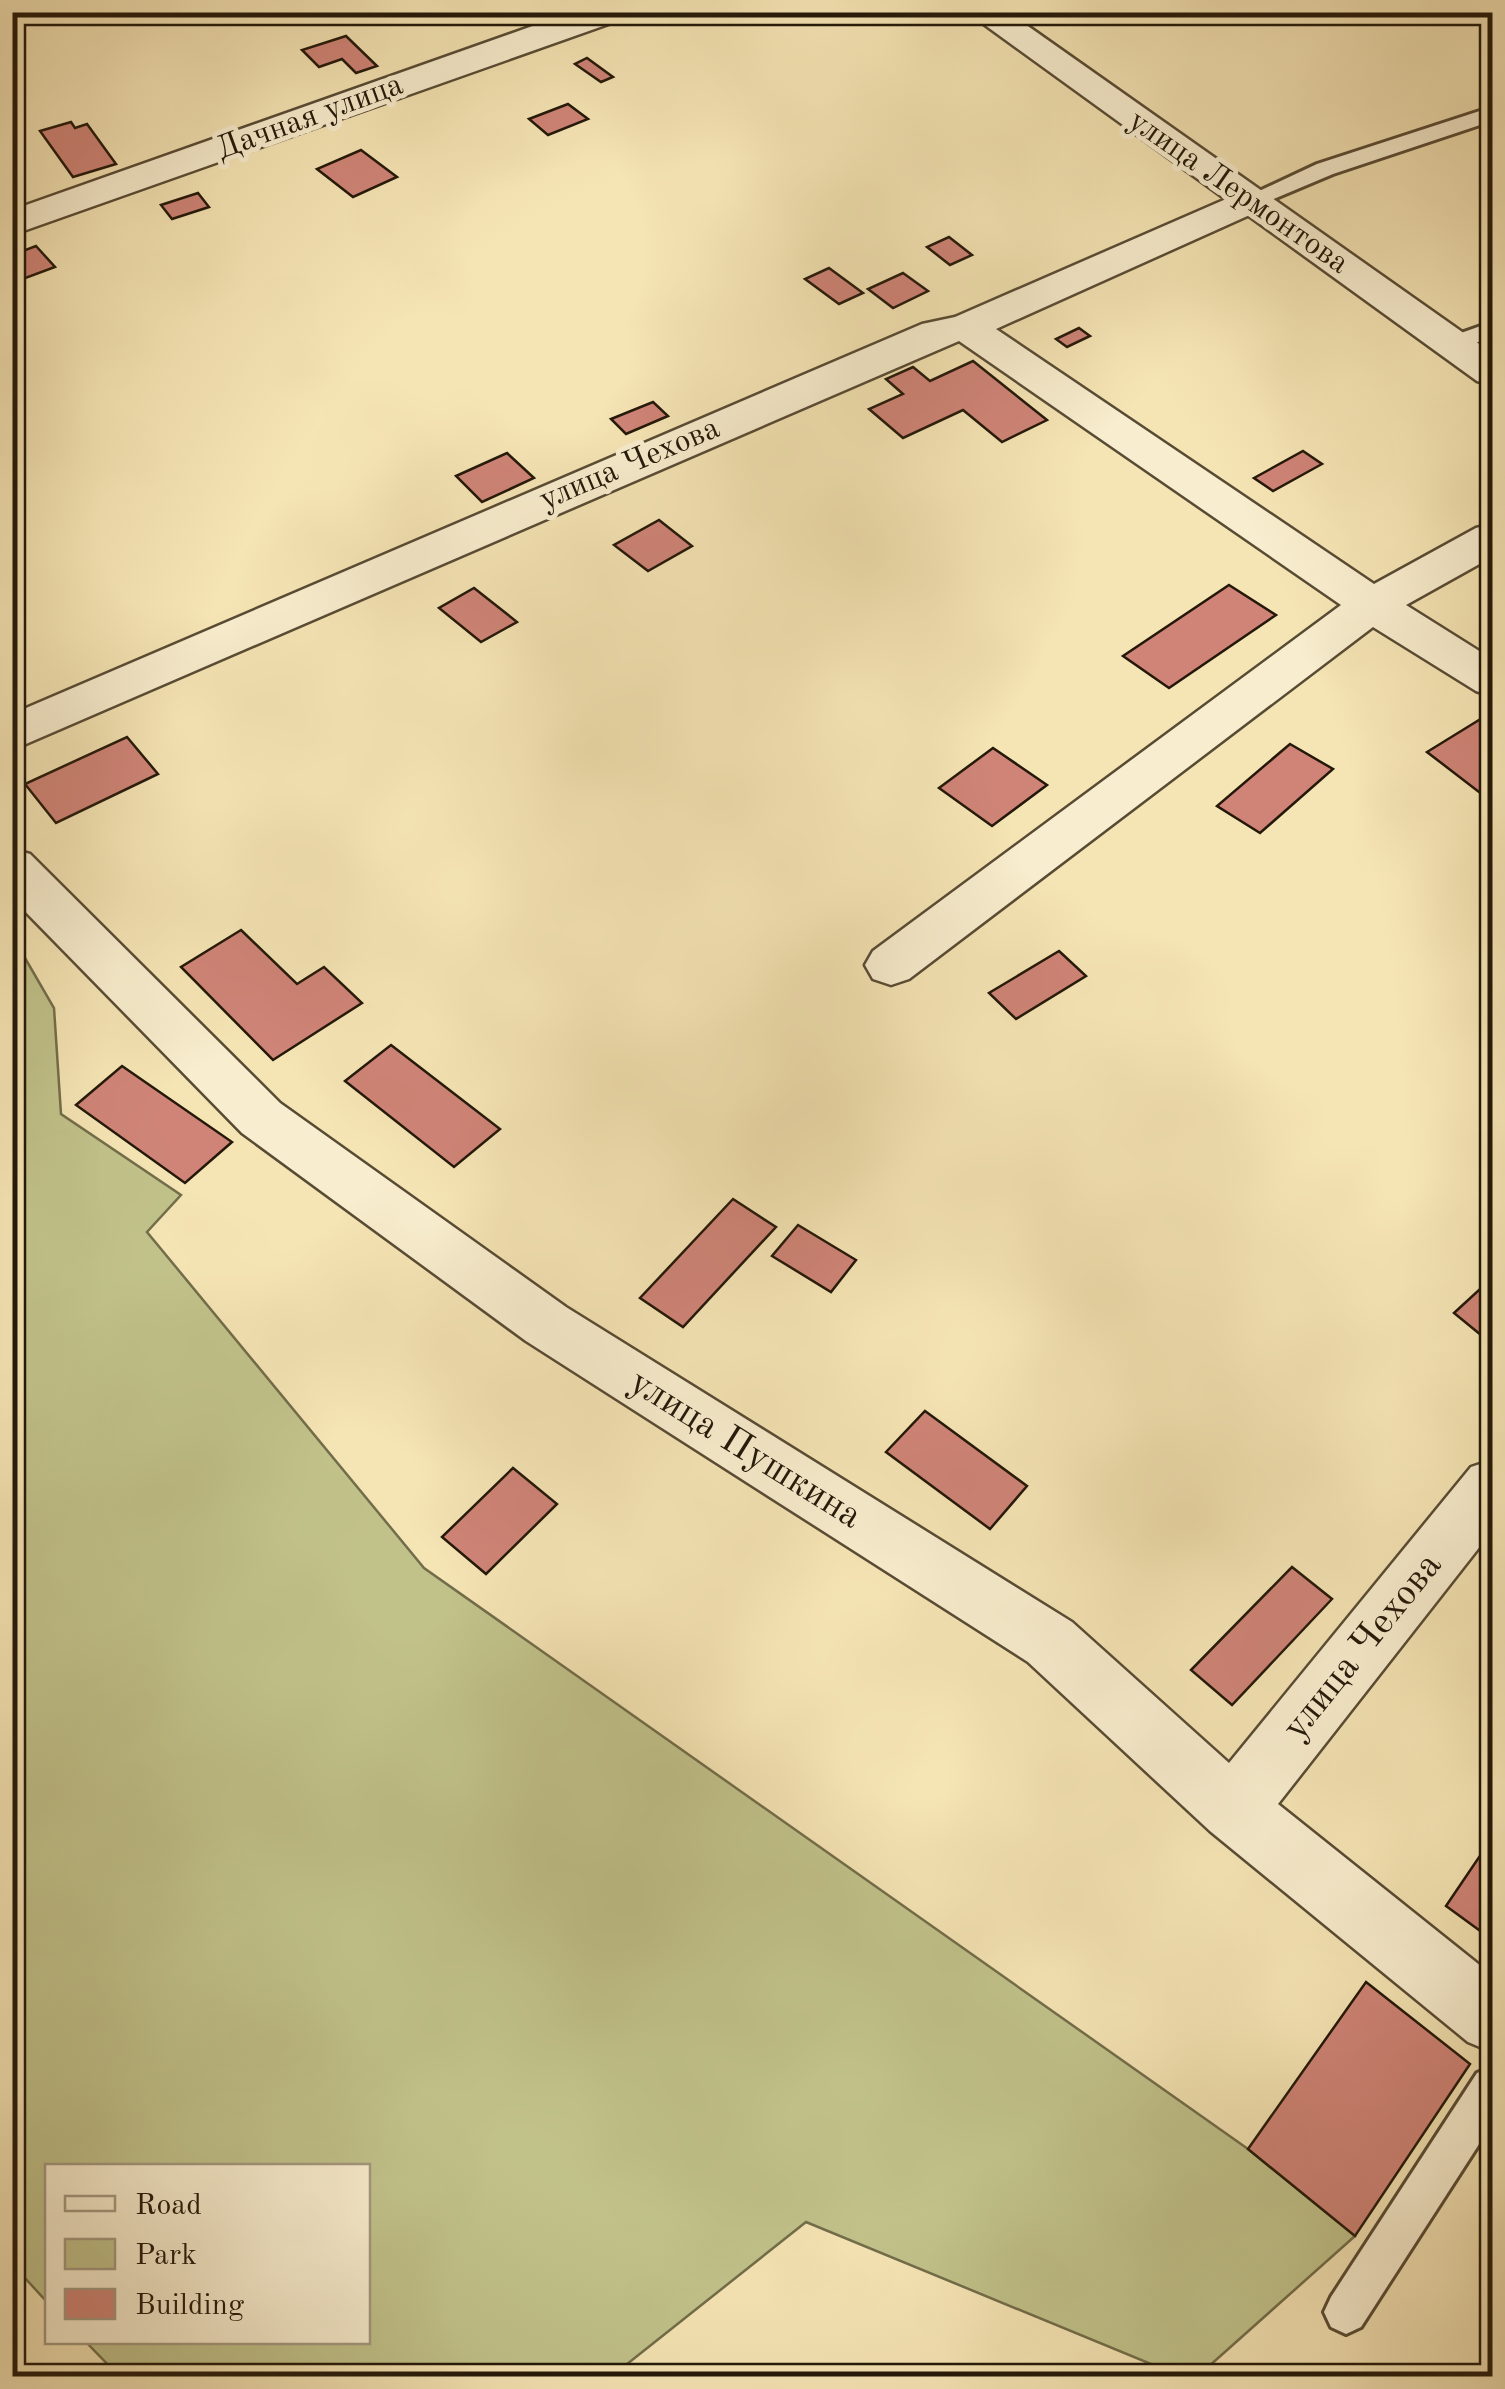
<svg xmlns="http://www.w3.org/2000/svg" width="1505" height="2389" font-family="'Old Standard TT',serif">
	<style>
		.green { fill: #c1c28a; stroke: #726d4a; stroke-width: 2.5 }
		.building { fill: #cf8477; stroke: #231809; stroke-width: 2.5 }
		.lines { fill: none; stroke-linecap: round; stroke-linejoin: round }
		.service-casing { stroke: #584b34; stroke-width: 6 }
		.minor-casing { stroke: #584b34; stroke-width: 5 }
		.tertiary-casing { stroke: #584b34; stroke-width: 5 }
		.service { fill: #f8edce; fill-rule: evenodd }
		.minor { fill: #f8edce; fill-rule: evenodd }
		.tertiary { fill: #f8edce; fill-rule: evenodd }
		.labels { text-anchor: middle; dominant-baseline: central; stroke-width: 10; stroke-linejoin: round; paint-order: stroke }
		.far-street-label { font-size: 32px; fill: #231809; stroke: #f8edce }
		.street-label { font-size: 38px; fill: #231809; stroke: #f8edce }
	</style>
	<rect width="100%" height="100%" fill="#f5e4b4"/>
	<filter id="stains"><feTurbulence type="fractalNoise" baseFrequency=".002" numOctaves="4"/><feColorMatrix values="0 0 0 0 .2 0 0 0 0 .09 0 0 0 0 .02 0 0 0 .5 -.17"/></filter>
	<radialGradient id="worn" r=".72"><stop offset=".6" stop-color="#630" stop-opacity="0"/><stop offset="1" stop-color="#630" stop-opacity=".3"/></radialGradient>
	<path class="green" d="M 14,939 L 54,1008 L 61,1114 L 181,1195 L 147,1232 L 424,1568 L 1248,2149 L 1355,2236 L 1198,2376 L 1180,2376 L 806,2222 L 612,2376 L 119,2376 L 86,2342 L 368,2342 L 368,2166 L 48,2166 L 47,2302 L 13,2265 Z"/>
	<g class="building">
		<path d="M 346,36 L 377,66 L 356,73 L 342,59 L 319,67 L 302,50 Z"/>
		<path d="M 587,58 L 613,77 L 601,82 L 575,64 Z"/>
		<path d="M 568,104 L 588,119 L 548,135 L 529,119 Z"/>
		<path d="M 71,122 L 75,128 L 87,124 L 116,164 L 73,177 L 40,131 Z"/>
		<path d="M 361,150 L 397,177 L 353,197 L 317,169 Z"/>
		<path d="M 198,193 L 209,207 L 172,219 L 161,205 Z"/>
		<path d="M 949,237 L 972,255 L 950,265 L 927,247 Z"/>
		<path d="M 36,246 L 55,267 L 12,283 L 12,255 Z"/>
		<path d="M 829,268 L 863,293 L 839,304 L 805,279 Z"/>
		<path d="M 903,273 L 928,291 L 893,308 L 868,289 Z"/>
		<path d="M 1079,328 L 1090,336 L 1067,347 L 1056,339 Z"/>
		<path d="M 973,361 L 1047,420 L 1002,442 L 963,410 L 903,438 L 869,409 L 903,394 L 886,379 L 913,367 L 930,381 Z"/>
		<path d="M 653,402 L 668,416 L 626,434 L 611,419 Z"/>
		<path d="M 1303,451 L 1322,464 L 1273,491 L 1254,478 Z"/>
		<path d="M 507,453 L 534,478 L 482,502 L 456,476 Z"/>
		<path d="M 659,520 L 692,546 L 648,571 L 614,545 Z"/>
		<path d="M 1229,585 L 1276,615 L 1169,688 L 1123,656 Z"/>
		<path d="M 474,588 L 517,622 L 481,642 L 439,608 Z"/>
		<path d="M 1479,720 L 1492,730 L 1492,802 L 1427,752 Z"/>
		<path d="M 127,737 L 158,774 L 56,823 L 25,784 Z"/>
		<path d="M 1290,744 L 1333,769 L 1260,833 L 1217,806 Z"/>
		<path d="M 993,748 L 1047,785 L 992,826 L 939,788 Z"/>
		<path d="M 241,930 L 297,984 L 324,967 L 362,1003 L 273,1060 L 181,967 Z"/>
		<path d="M 1059,951 L 1086,976 L 1016,1019 L 989,993 Z"/>
		<path d="M 391,1045 L 500,1129 L 454,1167 L 345,1081 Z"/>
		<path d="M 122,1066 L 232,1142 L 185,1183 L 76,1105 Z"/>
		<path d="M 733,1199 L 776,1227 L 683,1327 L 640,1298 Z"/>
		<path d="M 798,1225 L 856,1260 L 831,1292 L 772,1256 Z"/>
		<path d="M 1492,1278 L 1492,1344 L 1454,1313 Z"/>
		<path d="M 925,1411 L 1027,1486 L 990,1529 L 886,1452 Z"/>
		<path d="M 513,1468 L 557,1504 L 486,1574 L 442,1537 Z"/>
		<path d="M 1292,1567 L 1332,1599 L 1232,1705 L 1191,1670 Z"/>
		<path d="M 1492,1838 L 1492,1934 L 1490,1938 L 1446,1906 Z"/>
		<path d="M 1366,1982 L 1470,2064 L 1355,2236 L 1248,2149 Z"/>
	</g>
	<g class="lines">
		<defs>
			<g id="service">
				<path d="M 1492,107 L 1492,121 L 1333,174 L 1257,206 L 1241,206 L 1238,201 L 1317,164 Z"/>
				<path d="M 1492,322 L 1492,337 L 1453,351 L 1441,344 L 1444,339 Z"/>
				<path d="M 1492,2067 L 1492,2124 L 1361,2327 L 1346,2334 L 1331,2327 L 1324,2312 L 1331,2297 L 1477,2073 Z"/>
			</g>
			<g id="minor">
				<path d="M 572,12 L 624,12 L 620,20 L 12,235 L 12,210 Z"/>
				<path d="M 1249,189 L 1263,193 L 1268,201 L 1263,209 L 996,329 L 1374,584 L 1476,528 L 1492,524 L 1492,557 L 1406,605 L 1492,659 L 1492,696 L 1476,691 L 1373,627 L 909,979 L 891,985 L 873,979 L 865,965 L 873,951 L 1341,605 L 959,341 L 12,750 L 12,714 L 922,324 L 955,317 Z"/>
				<path d="M 12,849 L 30,854 L 280,1103 L 566,1307 L 1072,1622 L 1229,1763 L 1471,1467 L 1492,1460 L 1492,1531 L 1278,1804 L 1492,1975 L 1492,2052 L 1468,2042 L 1210,1831 L 1028,1662 L 526,1341 L 242,1133 L 12,898 Z"/>
			</g>
			<path id="tertiary" d="M 967,12 L 1008,12 L 1492,353 L 1492,385 L 1477,381 Z"/>
		</defs>
		<use href="#service" class="service-casing"/>
		<use href="#minor" class="minor-casing"/>
		<use href="#tertiary" class="tertiary-casing"/>
		<use href="#service" class="service"/>
		<use href="#minor" class="minor"/>
		<use href="#tertiary" class="tertiary"/>
	</g>
	<g class="labels">
		<g class="far-street-label">
			<text transform="translate(310 118) rotate(-20)">Дачная улица</text>
			<text transform="translate(1238 193) rotate(35)">улица Лермонтова</text>
			<text transform="translate(630 465) rotate(-23)">улица Чехова</text>
		</g>
		<g class="street-label">
			<text transform="translate(745 1450) rotate(32)">улица Пушкина</text>
			<text transform="translate(1363 1647) rotate(-51)">улица Чехова</text>
		</g>
	</g>
	<rect width="1505" height="2389" fill="none" stroke="#f5e4b4" stroke-width="50"/>
	<rect x="15" y="15" width="1475" height="2359" fill="none" stroke="#231809" stroke-width="5"/>
	<rect x="25" y="25" width="1455" height="2339" fill="none" stroke="#231809" stroke-width="2.5"/>
	<rect x="45" y="2164" width="325" height="180" fill="#f8edce" stroke="#a3987f" stroke-width="2.5"/>
	<rect x="65" y="2196" width="50" height="15" fill="#f8edce" stroke="#a3987f" stroke-width="2.5"/>
	<text x="135" y="2214" font-size="30" fill="#231809">Road</text>
	<rect x="65" y="2239" width="50" height="30" fill="#c1c28a" stroke="#a3987f" stroke-width="2.5"/>
	<text x="135" y="2264" font-size="30" fill="#231809">Park</text>
	<rect x="65" y="2289" width="50" height="30" fill="#cf8477" stroke="#a3987f" stroke-width="2.5"/>
	<text x="135" y="2314" font-size="30" fill="#231809">Building</text>
	<rect width="100%" height="100%" filter="url(#stains)"/>
	<rect width="100%" height="100%" fill="url(#worn)"/>
</svg>
